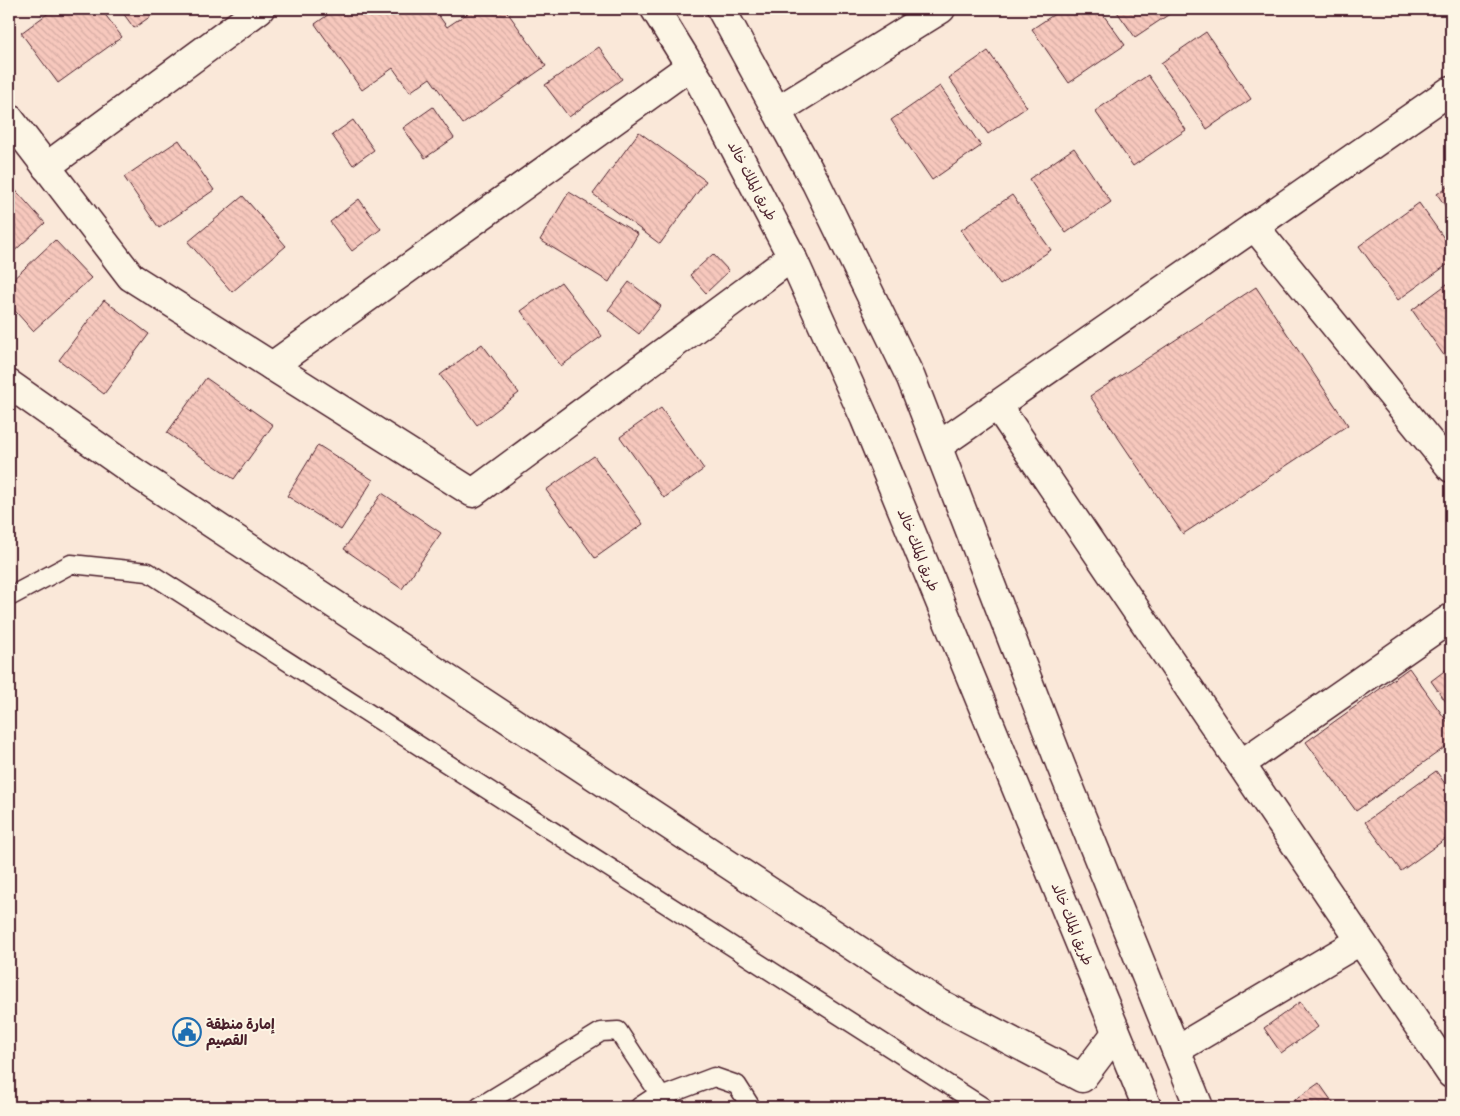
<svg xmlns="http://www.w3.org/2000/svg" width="1460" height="1116" font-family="Pangolin,'Playpen Sans Arabic',sans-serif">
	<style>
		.building { fill: url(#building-back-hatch); stroke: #4a1f2b }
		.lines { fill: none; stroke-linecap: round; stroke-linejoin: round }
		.service-casing { stroke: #4a1f2b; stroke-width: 21 }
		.minor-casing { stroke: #4a1f2b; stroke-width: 31 }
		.secondary-casing { stroke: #4a1f2b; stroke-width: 31 }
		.service { stroke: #fcf5e5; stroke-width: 18 }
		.minor { stroke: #fcf5e5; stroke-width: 28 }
		.secondary { stroke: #fcf5e5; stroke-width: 28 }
		.labels { text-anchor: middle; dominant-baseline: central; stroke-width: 4; stroke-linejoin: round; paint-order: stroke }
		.street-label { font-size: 14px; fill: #4a1f2b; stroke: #fcf5e5 }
		.poi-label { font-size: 14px; font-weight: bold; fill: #4a1f2b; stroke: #fcf5e5; text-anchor: start }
	</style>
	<defs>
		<pattern id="building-back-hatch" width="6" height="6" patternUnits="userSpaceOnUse" patternTransform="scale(1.25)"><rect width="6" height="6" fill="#f7c8bd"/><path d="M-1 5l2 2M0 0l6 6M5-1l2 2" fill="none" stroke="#d5aba3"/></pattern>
	</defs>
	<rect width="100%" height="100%" fill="#fae8d9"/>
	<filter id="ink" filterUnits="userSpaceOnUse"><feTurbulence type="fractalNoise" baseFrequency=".02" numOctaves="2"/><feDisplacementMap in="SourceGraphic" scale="10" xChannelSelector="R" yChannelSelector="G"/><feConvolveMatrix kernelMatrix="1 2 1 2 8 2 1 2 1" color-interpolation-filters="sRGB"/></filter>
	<g filter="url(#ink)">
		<g class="building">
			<path d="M 54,9 L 101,9 L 122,37 L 58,83 L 21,33 Z"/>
			<path d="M 120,9 L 161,9 L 134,28 Z"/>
			<path d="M 336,9 L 434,9 L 447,27 L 474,9 L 505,9 L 546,66 L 463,124 L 430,78 L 410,92 L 393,68 L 362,90 L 315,24 Z"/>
			<path d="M 1062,9 L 1099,9 L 1125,45 L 1069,83 L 1032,29 Z"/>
			<path d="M 1115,9 L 1177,9 L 1135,37 Z"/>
			<path d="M 1206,32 L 1251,99 L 1207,129 L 1161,63 Z"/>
			<path d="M 599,47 L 622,79 L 569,117 L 545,85 Z"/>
			<path d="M 988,51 L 1027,107 L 988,134 L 949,78 Z"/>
			<path d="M 1148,75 L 1186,130 L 1133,166 L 1095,111 Z"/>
			<path d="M 940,86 L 981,146 L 932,180 L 891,120 Z"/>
			<path d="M 433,107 L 454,138 L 425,158 L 403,128 Z"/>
			<path d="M 353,120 L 374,150 L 353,165 L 332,135 Z"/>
			<path d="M 639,132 L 706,181 L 660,244 L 593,194 Z"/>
			<path d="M 179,140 L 214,190 L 159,228 L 124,177 Z"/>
			<path d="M 1074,148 L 1111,202 L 1066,233 L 1029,179 Z"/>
			<path d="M 9,183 L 45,223 L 9,256 Z"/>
			<path d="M 1451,184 L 1451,214 L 1437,194 Z"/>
			<path d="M 569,192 L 638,234 L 609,282 L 540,240 Z"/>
			<path d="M 1012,195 L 1051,250 L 1000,285 L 961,230 Z"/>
			<path d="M 243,196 L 286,246 L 232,292 L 188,242 Z"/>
			<path d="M 359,199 L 381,229 L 352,251 L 330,222 Z"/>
			<path d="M 1419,203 L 1451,248 L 1451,262 L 1398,300 L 1359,246 Z"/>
			<path d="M 55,240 L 91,278 L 33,331 L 9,304 L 9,283 Z"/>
			<path d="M 713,254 L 729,271 L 706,293 L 690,275 Z"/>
			<path d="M 1451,281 L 1451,364 L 1450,364 L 1412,310 Z"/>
			<path d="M 561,282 L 602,336 L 561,366 L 521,311 Z"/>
			<path d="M 629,282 L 661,306 L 639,334 L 608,310 Z"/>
			<path d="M 1256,287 L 1348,425 L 1183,534 L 1090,396 Z"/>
			<path d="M 104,300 L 149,334 L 104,394 L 59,360 Z"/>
			<path d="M 482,344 L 519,393 L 477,425 L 440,375 Z"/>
			<path d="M 206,378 L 273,425 L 234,479 L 167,433 Z"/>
			<path d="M 661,408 L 704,469 L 664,498 L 620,437 Z"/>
			<path d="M 318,445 L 373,480 L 341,530 L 287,496 Z"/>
			<path d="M 594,456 L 643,524 L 595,558 L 546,490 Z"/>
			<path d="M 382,493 L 441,533 L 402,589 L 344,549 Z"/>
			<path d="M 1451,666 L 1451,709 L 1431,681 Z"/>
			<path d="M 1409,668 L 1451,727 L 1451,743 L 1356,811 L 1306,742 Z"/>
			<path d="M 1436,771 L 1451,792 L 1451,835 L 1401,871 L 1365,822 Z"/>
			<path d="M 1300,1002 L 1318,1027 L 1281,1053 L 1264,1028 Z"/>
			<path d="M 1319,1083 L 1336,1107 L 1285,1107 Z"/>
		</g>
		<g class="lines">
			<defs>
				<g id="service">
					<path d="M 9,597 L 71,564 L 148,572 L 983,1107"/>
					<path d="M 661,1097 L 714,1077 L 737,1085 L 751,1107"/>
					<path d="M 479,1107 L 601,1032 L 618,1031 L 668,1107"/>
					<path d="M 639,1107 L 659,1094"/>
				</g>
				<g id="minor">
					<path d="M 777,111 L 941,9"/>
					<path d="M 9,118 L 131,277 L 473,493 L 792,257"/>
					<path d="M 46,167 L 260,9"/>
					<path d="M 1254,226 L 1451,468"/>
					<path d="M 272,366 L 690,66"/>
					<path d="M 9,384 L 134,472 L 937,1002 L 1082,1078 L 1116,1033"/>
					<path d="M 997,405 L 1451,1074"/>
					<path d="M 938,446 L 1451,90"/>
					<path d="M 1241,764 L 1451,618"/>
					<path d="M 1176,1050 L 1360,941"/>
				</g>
				<g id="secondary">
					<path d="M 655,9 L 700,82 L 792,257 L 865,419 L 1147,1107"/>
					<path d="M 721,9 L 816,183 L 911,378 L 1061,766 L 1199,1107"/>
				</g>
			</defs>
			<use href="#service" class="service-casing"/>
			<use href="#minor" class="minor-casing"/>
			<use href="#secondary" class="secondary-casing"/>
			<use href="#service" class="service"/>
			<use href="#minor" class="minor"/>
			<use href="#secondary" class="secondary"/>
		</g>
	</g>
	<defs>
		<symbol id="civic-ring" viewBox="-11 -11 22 22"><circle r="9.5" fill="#fcf5e5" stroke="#1f6fb2" stroke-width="1.5"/><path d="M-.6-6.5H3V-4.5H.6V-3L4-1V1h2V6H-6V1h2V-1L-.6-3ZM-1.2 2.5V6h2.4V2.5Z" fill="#1f6fb2"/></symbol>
	</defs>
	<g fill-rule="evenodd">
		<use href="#civic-ring" x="171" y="1016" width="32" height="32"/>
	</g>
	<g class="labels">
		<g class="street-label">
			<text transform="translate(752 181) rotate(62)">طريق الملك خالد</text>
			<text transform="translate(918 550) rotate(68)">طريق الملك خالد</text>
			<text transform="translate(1072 924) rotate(68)">طريق الملك خالد</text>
		</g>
		<g class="poi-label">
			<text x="206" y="1024">إمارة منطقة<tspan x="206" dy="16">القصيم</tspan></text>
		</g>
	</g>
	<rect width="1460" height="1116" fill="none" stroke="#fcf5e5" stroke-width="30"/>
	<rect x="15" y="15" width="1430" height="1086" fill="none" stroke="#4a1f2b" stroke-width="2" filter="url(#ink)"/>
</svg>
